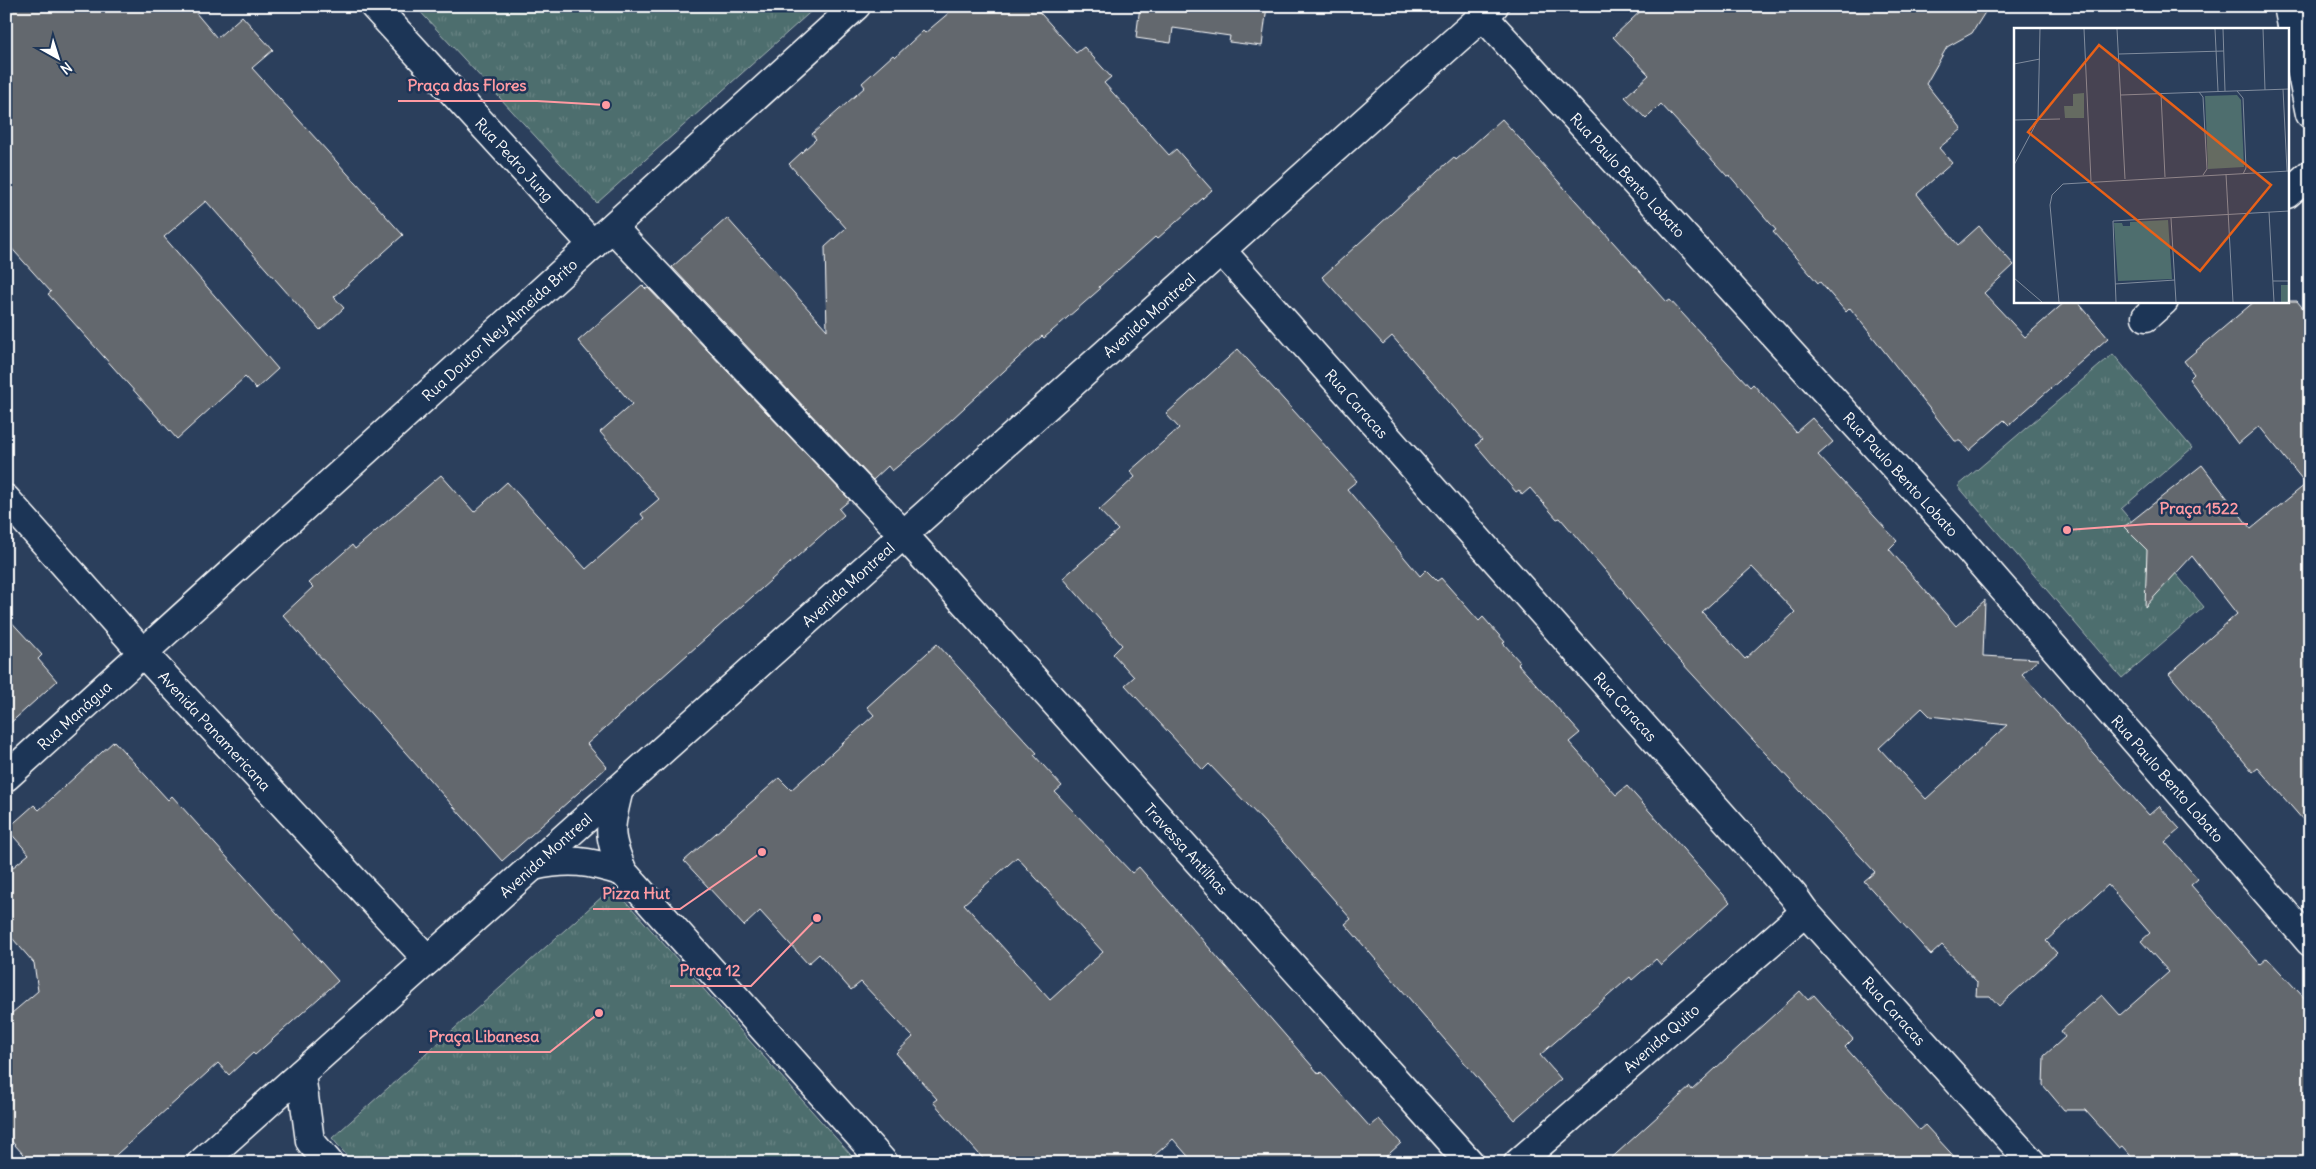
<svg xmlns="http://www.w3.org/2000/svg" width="2316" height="1169" font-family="Delius,sans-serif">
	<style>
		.park { fill: url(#park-tufts); stroke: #a6b6b6 }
		.building { fill: #63686e; stroke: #fff; fill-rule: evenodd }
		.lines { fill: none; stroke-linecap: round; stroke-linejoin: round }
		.street-casing { stroke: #fff; stroke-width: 31 }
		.secondary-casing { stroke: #fff; stroke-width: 31 }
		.street { stroke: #1d3557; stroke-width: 28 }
		.secondary { stroke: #1d3557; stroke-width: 28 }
		.labels { text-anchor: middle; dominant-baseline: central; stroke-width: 5; stroke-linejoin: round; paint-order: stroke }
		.street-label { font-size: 15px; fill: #fff; stroke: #1d3557 }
		.inset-road { fill: none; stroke: #808c9d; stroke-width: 1 }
		.view { fill: #e96118; fill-opacity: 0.15; stroke: #e96118; stroke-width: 2.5 }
		.inset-edge { fill: none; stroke: #fff; stroke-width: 2.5 }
		.leader { fill: none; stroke: #ff9aa2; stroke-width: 2 }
		.callout-dot { fill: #ff9aa2; stroke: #1d3557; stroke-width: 2 }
		.callout-label { font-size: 16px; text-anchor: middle; font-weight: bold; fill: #ff9aa2; stroke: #1d3557; stroke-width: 5; stroke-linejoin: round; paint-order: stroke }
	</style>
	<defs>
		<pattern id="park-tufts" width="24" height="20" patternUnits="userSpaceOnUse" patternTransform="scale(1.25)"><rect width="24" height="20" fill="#4e6e6e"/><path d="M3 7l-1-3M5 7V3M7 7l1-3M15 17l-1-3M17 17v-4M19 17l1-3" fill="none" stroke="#698484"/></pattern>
	</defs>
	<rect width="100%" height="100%" fill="#2b3f5c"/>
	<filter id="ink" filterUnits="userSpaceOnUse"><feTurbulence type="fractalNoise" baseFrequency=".02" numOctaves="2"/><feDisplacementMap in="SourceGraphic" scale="10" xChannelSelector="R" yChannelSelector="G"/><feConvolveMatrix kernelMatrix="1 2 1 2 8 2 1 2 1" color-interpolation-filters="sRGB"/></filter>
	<g filter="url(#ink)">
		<g class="park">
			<path d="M 415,6 L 817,6 L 597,203 Z"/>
			<path d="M 2113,354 L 2192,448 L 2121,509 L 2204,607 L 2122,678 L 1958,486 Z"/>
			<path d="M 613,887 L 858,1163 L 353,1163 L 332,1138 Z"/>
		</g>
		<g class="building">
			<path d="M 6,6 L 190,6 L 217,38 L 242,16 L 273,50 L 252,68 L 403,235 L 334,297 L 344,308 L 320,330 L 206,201 L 164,237 L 278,369 L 256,389 L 245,377 L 177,439 L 48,294 L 51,292 L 6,242 Z"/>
			<path d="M 957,6 L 1034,6 L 1076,53 L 1084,47 L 1111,77 L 1104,83 L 1169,155 L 1176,149 L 1212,190 L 1157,239 L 1155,237 L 1099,287 L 1100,289 L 1044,338 L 1042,336 L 926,443 L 892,471 L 888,466 L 873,480 L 672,267 L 727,218 L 827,330 L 825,247 L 846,228 L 789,164 L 816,139 L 812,134 L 865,87 L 862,83 L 893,55 L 895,57 L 923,31 L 925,33 Z"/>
			<path d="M 1140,6 L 1267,6 L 1262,46 L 1229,42 L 1230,36 L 1173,28 L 1171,43 L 1136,38 Z"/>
			<path d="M 1646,6 L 1989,6 L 1972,33 L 1947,47 L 1926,84 L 1962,129 L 1939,148 L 1952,163 L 1917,194 L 1958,245 L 1979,226 L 2014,265 L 1984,293 L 2025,337 L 2066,301 L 2077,301 L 2108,338 L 2009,425 L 2004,420 L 1969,451 L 1960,441 L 1955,441 L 1850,308 L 1846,312 L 1820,282 L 1818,283 L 1773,232 L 1776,230 L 1729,175 L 1727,176 L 1661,104 L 1646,119 L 1625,97 L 1649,75 L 1613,37 Z"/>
			<path d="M 1502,119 L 1667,302 L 1670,300 L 1750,387 L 1753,384 L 1796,432 L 1812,418 L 1833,442 L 1818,455 L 1897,541 L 1889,549 L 1956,626 L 1985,600 L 1983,656 L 2039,659 L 2022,674 L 2149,815 L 2159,806 L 2180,829 L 2165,842 L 2198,879 L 2191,885 L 2260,964 L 2267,958 L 2310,1004 L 2310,1163 L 2137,1163 L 2122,1146 L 2119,1148 L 2085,1110 L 2064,1110 L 2043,1085 L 2044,1056 L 2065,1037 L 2061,1031 L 2102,995 L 2120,1015 L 2169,972 L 2141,941 L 2150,933 L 2108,885 L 2046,941 L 2057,953 L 1999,1006 L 1990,996 L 1976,996 L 1977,982 L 1942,945 L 1931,955 L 1864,881 L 1875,872 L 1670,650 L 1623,593 L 1624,592 L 1560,518 L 1557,519 L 1530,488 L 1522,495 L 1519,490 L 1516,492 L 1476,445 L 1482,440 L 1392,336 L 1383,344 L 1322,277 L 1438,171 L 1454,157 L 1456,160 ZM 1752,567 L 1795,612 L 1745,659 L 1702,612 ZM 1922,708 L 1930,716 L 2007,725 L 1926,799 L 1879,748 Z"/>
			<path d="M 642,285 L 646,289 L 648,288 L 850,500 L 839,509 L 844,515 L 587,744 L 607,767 L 502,861 L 283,615 L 313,587 L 309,583 L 352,545 L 355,549 L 441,475 L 474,512 L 507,482 L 586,569 L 644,518 L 641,514 L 659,499 L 600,432 L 632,404 L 578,341 Z"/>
			<path d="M 2255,301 L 2297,301 L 2310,317 L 2310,828 L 2258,768 L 2253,772 L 2169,674 L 2237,614 L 2192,556 L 2145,607 L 2147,550 L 2124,527 L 2202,465 L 2251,529 L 2306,484 L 2259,426 L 2238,444 L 2189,379 L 2194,374 L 2184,361 Z"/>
			<path d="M 1238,349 L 1357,481 L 1347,489 L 1420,576 L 1426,570 L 1437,581 L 1441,578 L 1479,621 L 1483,617 L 1505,642 L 1503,643 L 1520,662 L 1518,664 L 1580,733 L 1569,742 L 1616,795 L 1627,786 L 1730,902 L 1661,965 L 1656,959 L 1632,980 L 1630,977 L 1540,1055 L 1561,1079 L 1514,1120 L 1345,924 L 1351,919 L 1285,844 L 1209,764 L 1203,770 L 1125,685 L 1134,677 L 1113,654 L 1122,645 L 1063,578 L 1118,530 L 1099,510 L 1135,477 L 1130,471 L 1179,428 L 1166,414 Z"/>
			<path d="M 6,616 L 42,655 L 38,659 L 57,681 L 6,727 Z"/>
			<path d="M 937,644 L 1037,753 L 1034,755 L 1062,786 L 1055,792 L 1132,873 L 1139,867 L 1319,1074 L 1321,1072 L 1370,1127 L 1379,1119 L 1401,1143 L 1379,1163 L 1194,1163 L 1173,1139 L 1146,1163 L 987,1163 L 933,1102 L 937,1099 L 896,1053 L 913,1037 L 861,982 L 851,990 L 819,954 L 808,964 L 760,911 L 744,926 L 684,861 L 779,778 L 791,790 L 874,715 L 867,707 ZM 1017,857 L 1103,952 L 1050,1000 L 964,904 Z"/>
			<path d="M 114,741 L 168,800 L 172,796 L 338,981 L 255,1055 L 253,1053 L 229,1075 L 218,1063 L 107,1163 L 31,1163 L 6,1135 L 6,1018 L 38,991 L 34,963 L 6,931 L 6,873 L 29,854 L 7,829 L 34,805 L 39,810 Z"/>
			<path d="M 1800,991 L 1808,1000 L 1814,995 L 1853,1039 L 1845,1047 L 1919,1130 L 1925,1125 L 1960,1163 L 1606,1163 L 1690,1087 L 1692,1090 Z"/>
		</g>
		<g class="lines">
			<defs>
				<g id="street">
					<path id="s1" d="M 374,6 L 593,245"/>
					<path id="s2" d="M 1483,16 L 1953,531 L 2310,942"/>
					<path d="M 2287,194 L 2310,174"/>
					<path id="s3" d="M 613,228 L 903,534 L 1470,1163"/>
					<path id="s4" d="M 1221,250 L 1793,895 L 1805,912 L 2032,1163"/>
					<path d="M 2146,317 L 2164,301"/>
					<path id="s5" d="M 6,499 L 143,653 L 428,960"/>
					<path id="s6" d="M 6,777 L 856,6"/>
					<path id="s7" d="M 1518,1163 L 1805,912"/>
				</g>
				<g id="secondary">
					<path d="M 2288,6 L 2310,114"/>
					<path d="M 619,789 C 609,829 607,834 623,872 L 884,1163"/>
					<path d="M 533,866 C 569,858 589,861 623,872"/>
					<path d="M 301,1074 L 310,1141 L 329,1163"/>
					<path id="s8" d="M 201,1163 L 1494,6"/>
				</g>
			</defs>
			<use href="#street" class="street-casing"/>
			<use href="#secondary" class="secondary-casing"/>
			<use href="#street" class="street"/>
			<use href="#secondary" class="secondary"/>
		</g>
	</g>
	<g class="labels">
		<g class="street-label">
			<text stroke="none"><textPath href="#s1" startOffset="208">Rua Pedro Jung</textPath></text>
			<text stroke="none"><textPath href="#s2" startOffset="215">Rua Paulo Bento Lobato</textPath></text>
			<text stroke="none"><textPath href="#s8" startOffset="1272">Avenida Montreal</textPath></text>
			<text stroke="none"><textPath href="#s6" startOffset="666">Rua Doutor Ney Almeida Brito</textPath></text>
			<text stroke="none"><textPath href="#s4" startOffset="205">Rua Caracas</textPath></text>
			<text stroke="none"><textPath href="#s2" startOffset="620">Rua Paulo Bento Lobato</textPath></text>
			<text stroke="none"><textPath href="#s8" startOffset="868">Avenida Montreal</textPath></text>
			<text stroke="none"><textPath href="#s4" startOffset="610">Rua Caracas</textPath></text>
			<text stroke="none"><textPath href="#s6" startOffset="92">Rua Manágua</textPath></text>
			<text stroke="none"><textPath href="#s5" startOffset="312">Avenida Panamericana</textPath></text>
			<text stroke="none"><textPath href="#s2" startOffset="1025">Rua Paulo Bento Lobato</textPath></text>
			<text stroke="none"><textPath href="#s3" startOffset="845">Travessa Antilhas</textPath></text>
			<text stroke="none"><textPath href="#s8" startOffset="462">Avenida Montreal</textPath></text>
			<text stroke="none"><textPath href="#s4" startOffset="1016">Rua Caracas</textPath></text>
			<text stroke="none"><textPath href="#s7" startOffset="190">Avenida Quito</textPath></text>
		</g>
	</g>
	<g transform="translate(2014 28)">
		<rect width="275" height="275" fill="#2b3f5c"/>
		<path d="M 70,65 L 70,90 L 51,90 L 50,78 L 59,78 L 59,66 ZM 223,67 L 227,72 L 230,139 L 194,141 L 191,68 ZM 154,192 L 158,251 L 104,253 L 100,195 L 108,195 L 109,198 L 116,198 L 116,194 ZM 267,257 L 275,257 L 275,274 L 267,274 Z" fill="#4e6e6e"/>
		<path class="inset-road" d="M 70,1 L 77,153M 103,1 L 111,151M 201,1 L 204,63M 209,1 L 211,63M 249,1 L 251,62M 105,26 L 210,23M 0,36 L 26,31M 269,61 L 273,143M 223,63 L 229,70 L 232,140 L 229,146M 185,64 L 189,69 L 193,141 L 189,147M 147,66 L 151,149M 107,67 L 275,61M 0,92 L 46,91M 0,137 L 24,92 L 26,1M 212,146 L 219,274M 255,184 L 260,274M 157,190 L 162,274M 0,250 L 28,274M 259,253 L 275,253M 101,256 L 161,252M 45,274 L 36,177 L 38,167 L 49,156 L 275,143M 102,274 L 99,193 L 275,183"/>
		<path class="view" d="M 85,17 L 257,157 L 186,243 L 14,104 Z"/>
		<rect width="275" height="275" class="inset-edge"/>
	</g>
	<path class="leader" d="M606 105L537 101H398M2067 530L2149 524H2248M762 852L680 909H593M817 918L751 986H670M599 1013L550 1052H419"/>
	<g class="callout-dot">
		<circle cx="606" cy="105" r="5"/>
		<circle cx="2067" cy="530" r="5"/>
		<circle cx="762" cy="852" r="5"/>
		<circle cx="817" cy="918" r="5"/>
		<circle cx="599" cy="1013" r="5"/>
	</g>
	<g class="callout-label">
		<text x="467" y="91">Praça das Flores</text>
		<text x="2199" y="514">Praça 1522</text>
		<text x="636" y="899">Pizza Hut</text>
		<text x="710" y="976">Praça 12</text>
		<text x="484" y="1042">Praça Libanesa</text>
	</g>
	<rect width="2316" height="1169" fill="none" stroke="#1d3557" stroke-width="25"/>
	<rect x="12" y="12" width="2291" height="1144" fill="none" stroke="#fff" stroke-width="2" filter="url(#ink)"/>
	<g transform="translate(58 58) rotate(141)" stroke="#1d3557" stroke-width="4" paint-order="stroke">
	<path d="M0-4L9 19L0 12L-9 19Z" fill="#ffffff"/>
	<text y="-8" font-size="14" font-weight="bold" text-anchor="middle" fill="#ffffff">N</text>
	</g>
</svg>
